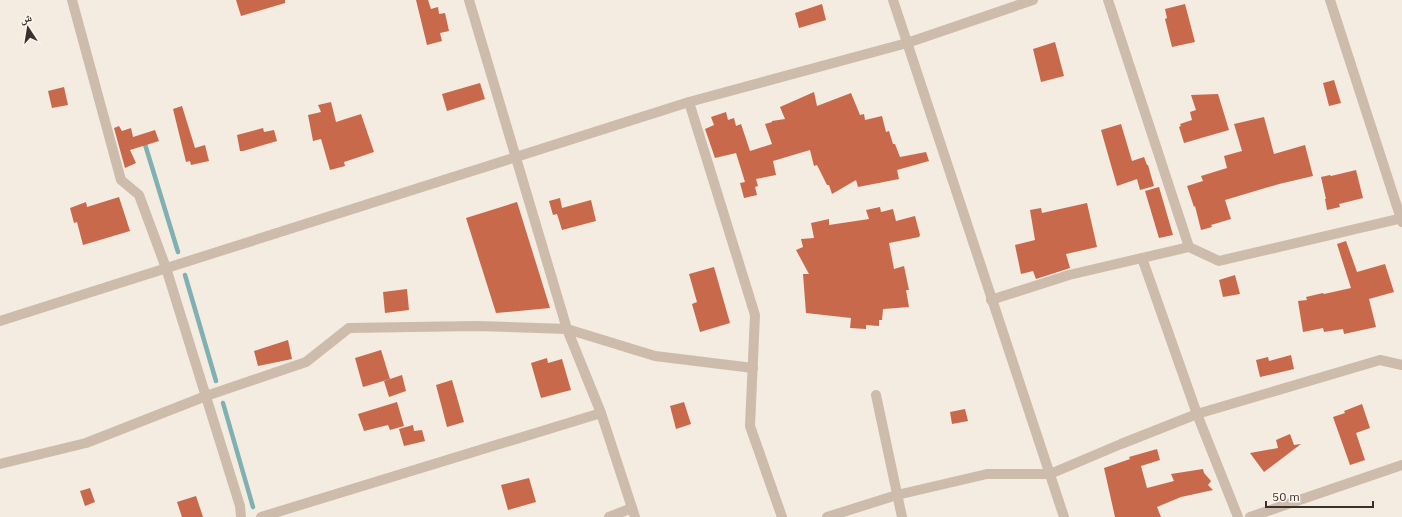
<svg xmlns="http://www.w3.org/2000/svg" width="1402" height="517" font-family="'IBM Plex Sans','Noto Naskh Arabic',sans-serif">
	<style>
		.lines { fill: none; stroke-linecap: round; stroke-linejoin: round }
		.stream { stroke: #7fb0b2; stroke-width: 4.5 }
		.building { fill: #c8694b }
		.street { stroke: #cdbbac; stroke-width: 10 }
	</style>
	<rect width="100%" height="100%" fill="#f4ebe1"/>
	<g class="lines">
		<g class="stream">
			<path d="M 144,141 L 178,252"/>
			<path d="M 185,275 L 216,381"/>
			<path d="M 223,403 L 253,507"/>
		</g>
	</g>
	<g class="building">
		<path d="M 236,0 L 285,0 L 285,3 L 241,16 Z"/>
		<path d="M 416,0 L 428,0 L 431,9 L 438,7 L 439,14 L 445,13 L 449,31 L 440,33 L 442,41 L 427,45 Z"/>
		<path d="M 822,4 L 826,20 L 799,28 L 795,13 Z"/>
		<path d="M 1185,4 L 1195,42 L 1172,47 L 1165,19 L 1167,18 L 1165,9 Z"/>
		<path d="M 1055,42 L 1064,76 L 1041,82 L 1033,49 Z"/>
		<path d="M 1334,80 L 1341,103 L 1329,106 L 1323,83 Z"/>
		<path d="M 480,83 L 485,99 L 447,111 L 442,94 Z"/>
		<path d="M 64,87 L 68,105 L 52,108 L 48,91 Z"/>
		<path d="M 814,92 L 817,106 L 851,93 L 860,115 L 864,114 L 865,120 L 882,116 L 886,132 L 889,131 L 893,144 L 895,144 L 900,157 L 926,152 L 929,161 L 897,170 L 899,179 L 858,187 L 856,180 L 832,194 L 829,185 L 827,185 L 817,165 L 814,166 L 810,150 L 773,161 L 776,175 L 756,179 L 758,186 L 755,187 L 757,195 L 744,198 L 740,183 L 745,182 L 736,153 L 715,158 L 705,129 L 714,125 L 711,117 L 726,112 L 728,120 L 734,118 L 736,126 L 741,124 L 750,151 L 772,144 L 765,124 L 772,122 L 772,121 L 785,119 L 780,107 Z"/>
		<path d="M 1218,94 L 1229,130 L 1184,143 L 1179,127 L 1181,126 L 1180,124 L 1192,120 L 1190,112 L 1196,110 L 1191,95 Z"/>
		<path d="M 331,102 L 336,122 L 361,114 L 374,152 L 344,162 L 345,166 L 330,170 L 321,139 L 313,141 L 308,115 L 321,112 L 318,105 Z"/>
		<path d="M 182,106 L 195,148 L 205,145 L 209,161 L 191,165 L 190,161 L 186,162 L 173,109 Z"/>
		<path d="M 1264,117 L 1274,154 L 1305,145 L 1313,176 L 1279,184 L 1225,200 L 1231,219 L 1211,225 L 1212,227 L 1201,230 L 1195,206 L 1194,207 L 1187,186 L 1203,181 L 1201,176 L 1227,168 L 1224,156 L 1242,151 L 1234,124 Z"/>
		<path d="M 1121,124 L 1132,161 L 1144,157 L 1147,165 L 1148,165 L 1154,186 L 1140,190 L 1137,179 L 1117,186 L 1101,130 Z"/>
		<path d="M 119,126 L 122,131 L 131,128 L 133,137 L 155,130 L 159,141 L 130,150 L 136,163 L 125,168 L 114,128 Z"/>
		<path d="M 263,128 L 264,132 L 274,130 L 277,141 L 243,151 L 240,151 L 237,135 Z"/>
		<path d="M 1356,170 L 1363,198 L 1339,204 L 1340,207 L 1327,210 L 1325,199 L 1326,199 L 1321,177 L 1330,175 L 1331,176 Z"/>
		<path d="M 1159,187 L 1173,235 L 1159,238 L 1145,191 Z"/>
		<path d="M 119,197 L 130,231 L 83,245 L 77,222 L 74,223 L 70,208 L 86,202 L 87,207 Z"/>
		<path d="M 560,198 L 562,208 L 591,200 L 596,221 L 562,230 L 557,214 L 553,215 L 549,201 Z"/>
		<path d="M 517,202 L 550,308 L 496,313 L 466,218 Z"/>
		<path d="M 1087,203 L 1097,247 L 1066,254 L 1070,268 L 1036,279 L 1033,271 L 1021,274 L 1015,245 L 1035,240 L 1030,210 L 1041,208 L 1042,213 Z"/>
		<path d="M 880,207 L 881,212 L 893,209 L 896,221 L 915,216 L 920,235 L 919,237 L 889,243 L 894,269 L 904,266 L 909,290 L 906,290 L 909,307 L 883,309 L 882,320 L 879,320 L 879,326 L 866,325 L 866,329 L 850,328 L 851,318 L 806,313 L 803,274 L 809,274 L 796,250 L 803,247 L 801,239 L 814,238 L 811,223 L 829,219 L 829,225 L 869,219 L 866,210 Z"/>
		<path d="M 1346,241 L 1357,272 L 1385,264 L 1394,292 L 1369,299 L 1376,327 L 1344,334 L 1343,329 L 1324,332 L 1323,328 L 1303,332 L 1298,301 L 1307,300 L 1306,297 L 1323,293 L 1324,294 L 1351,288 L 1337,244 Z"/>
		<path d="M 714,267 L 730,323 L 700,332 L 692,304 L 697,302 L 689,274 Z"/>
		<path d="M 1235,275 L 1240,294 L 1223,297 L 1219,280 Z"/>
		<path d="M 407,289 L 409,310 L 385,313 L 383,292 Z"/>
		<path d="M 288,340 L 292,359 L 258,366 L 254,351 Z"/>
		<path d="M 381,350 L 390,379 L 363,387 L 355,358 Z"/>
		<path d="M 1291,355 L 1294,369 L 1260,377 L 1256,360 L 1268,357 L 1269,361 Z"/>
		<path d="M 547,358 L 548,363 L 562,359 L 571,390 L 541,398 L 531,363 Z"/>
		<path d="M 402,375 L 406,391 L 389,397 L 384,381 Z"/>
		<path d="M 452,380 L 464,422 L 447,427 L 436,385 Z"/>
		<path d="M 397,402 L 404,426 L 390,430 L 388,425 L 364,431 L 358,414 Z"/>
		<path d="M 684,402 L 691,424 L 676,429 L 670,406 Z"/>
		<path d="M 1362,404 L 1370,428 L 1356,433 L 1365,460 L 1350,465 L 1333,417 L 1345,413 L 1344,411 Z"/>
		<path d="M 965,409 L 968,421 L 952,424 L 950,412 Z"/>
		<path d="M 413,425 L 414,431 L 422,430 L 425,441 L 404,446 L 399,429 Z"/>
		<path d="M 1290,434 L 1294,445 L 1301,444 L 1264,472 L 1250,453 L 1278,448 L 1276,440 Z"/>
		<path d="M 1157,449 L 1160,460 L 1141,466 L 1147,488 L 1174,481 L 1171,474 L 1203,469 L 1204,473 L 1211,481 L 1208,485 L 1213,490 L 1181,497 L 1157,507 L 1161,517 L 1115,517 L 1104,468 L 1130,459 L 1129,457 Z"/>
		<path d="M 529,478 L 536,502 L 508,510 L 501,485 Z"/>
		<path d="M 90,488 L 95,502 L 85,506 L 80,491 Z"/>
		<path d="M 196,496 L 203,517 L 182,517 L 177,502 Z"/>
	</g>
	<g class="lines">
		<g class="street">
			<path d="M 72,0 L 121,180 L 139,195 L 166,268 L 240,506 L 241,517"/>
			<path d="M 469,0 L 567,329 L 601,413 L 635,517"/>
			<path d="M 893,0 L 1064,517"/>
			<path d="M 1108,0 L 1189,247"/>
			<path d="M 1330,0 L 1402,222"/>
			<path d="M 689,102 L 755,315 L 750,426 L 782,517"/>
			<path d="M 1142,258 L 1197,414 L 1238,517"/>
			<path d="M 991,300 L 1069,275 L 1189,247 L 1219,261 L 1402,218"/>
			<path d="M 0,321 L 689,102 L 907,43 L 1033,0"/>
			<path d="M 876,395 L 902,517"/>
			<path d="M 0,464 L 86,443 L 206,396 L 306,362 L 349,328 L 476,326 L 567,329 L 655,356 L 753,368"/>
			<path d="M 261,517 L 601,413"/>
			<path d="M 609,517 L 632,508"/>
			<path d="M 827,517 L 897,495 L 987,474 L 1050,474 L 1121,444 L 1197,414 L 1380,360 L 1402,365"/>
			<path d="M 1250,517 L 1402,465"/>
		</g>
	</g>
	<g transform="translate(28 28) rotate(348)" stroke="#fbf5ee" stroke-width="3" paint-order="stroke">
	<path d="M0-3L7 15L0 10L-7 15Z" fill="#3b302b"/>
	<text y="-6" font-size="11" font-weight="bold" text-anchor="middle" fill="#3b302b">ش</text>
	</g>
	<path d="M1266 501v6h107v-6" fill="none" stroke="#3b302b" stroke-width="2"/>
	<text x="1272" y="501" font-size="12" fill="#3b302b" stroke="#fbf5ee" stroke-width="3" paint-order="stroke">50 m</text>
</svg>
